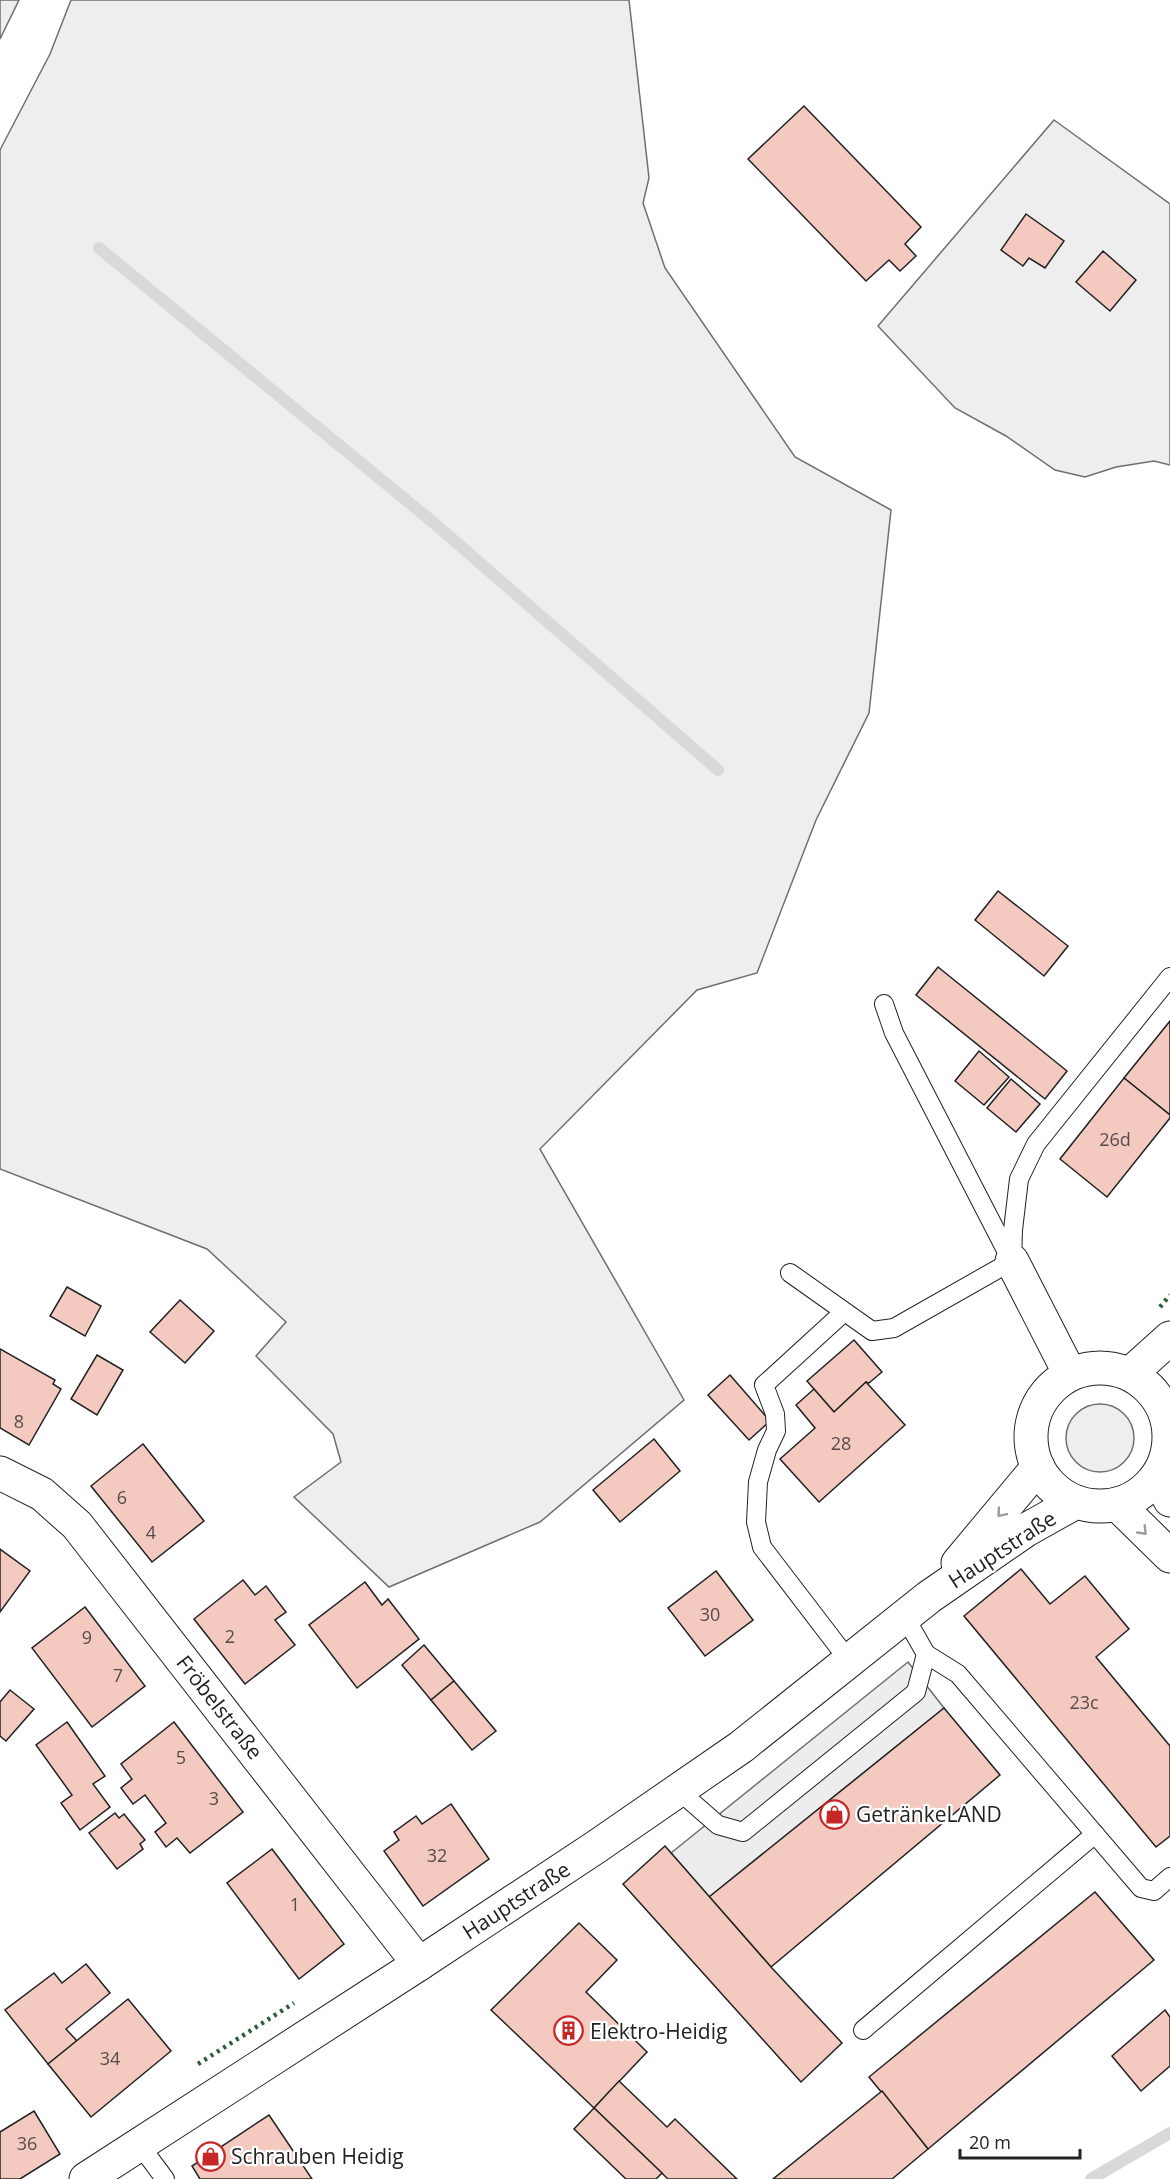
<svg xmlns="http://www.w3.org/2000/svg" width="1170" height="2179" font-family="'Open Sans',sans-serif">
	<style>
		.green { fill: #eee; stroke: #6f6f6f; stroke-width: 1.5 }
		.parking { fill: #ededed; stroke: #6f6f6f; stroke-width: 1.5 }
		.lines { fill: none; stroke-linecap: round; stroke-linejoin: round }
		.stream { stroke: #d9d9d9; stroke-width: 12 }
		.building { fill: #f3c9c0; stroke: #222; stroke-width: 1.5 }
		.service-casing { stroke: #222; stroke-width: 20 }
		.minor-casing { stroke: #222; stroke-width: 35 }
		.secondary-casing { stroke: #222; stroke-width: 35 }
		.service { stroke: #fff; stroke-width: 18 }
		.minor { stroke: #fff; stroke-width: 33 }
		.secondary { stroke: #fff; stroke-width: 33 }
		.hedge { stroke: #2f5e38; stroke-width: 4.5; stroke-dasharray: 3 4.5; stroke-linecap: butt }
		.oneway { stroke: #9c9c9c }
		.labels { text-anchor: middle; dominant-baseline: central; stroke-width: 4.5; stroke-linejoin: round; paint-order: stroke }
		.number-label { font-size: 18px; fill: #564c4a }
		.street-label { font-size: 21px; fill: #222; stroke: #fff }
		.poi-label { font-size: 21px; fill: #222; stroke: #fff; text-anchor: start }
	</style>
	<rect width="100%" height="100%" fill="#fff"/>
	<g class="green">
		<path d="M 0,0 L 19,0 L 0,39 Z"/>
		<path d="M 71,0 L 629,0 L 649,178 L 643,203 L 665,268 L 795,457 L 891,510 L 869,713 L 816,820 L 757,973 L 697,990 L 540,1149 L 684,1400 L 540,1522 L 389,1587 L 294,1497 L 341,1462 L 333,1434 L 256,1356 L 286,1322 L 207,1249 L 0,1169 L 0,150 L 50,54 Z"/>
		<path d="M 1054,120 L 1170,204 L 1170,465 L 1154,461 L 1116,467 L 1085,477 L 1055,470 L 1006,436 L 955,408 L 878,326 Z"/>
		<circle cx="1100" cy="1438" r="34"/>
	</g>
	<path class="parking" d="M 908,1662 L 944,1708 L 709,1897 L 671,1853 Z"/>
	<g class="lines">
		<g class="stream">
			<path d="M 99,248 L 434,523 L 718,770"/>
			<path d="M 1091,2179 L 1170,2133"/>
		</g>
	</g>
	<g class="building">
		<path d="M 804,106 L 921,227 L 905,244 L 916,256 L 900,271 L 889,260 L 866,281 L 748,159 Z"/>
		<path d="M 1026,214 L 1064,241 L 1045,268 L 1029,258 L 1023,266 L 1001,250 Z"/>
		<path d="M 1103,251 L 1136,280 L 1110,311 L 1076,282 Z"/>
		<path d="M 998,891 L 1068,946 L 1044,976 L 975,920 Z"/>
		<path d="M 938,967 L 1067,1071 L 1045,1099 L 916,995 Z"/>
		<path d="M 1170,1021 L 1170,1115 L 1124,1078 Z"/>
		<path d="M 979,1051 L 1009,1077 L 984,1105 L 955,1081 Z"/>
		<path d="M 1124,1078 L 1170,1115 L 1170,1118 L 1107,1197 L 1060,1159 Z"/>
		<path d="M 1011,1079 L 1040,1104 L 1016,1132 L 987,1108 Z"/>
		<path d="M 67,1287 L 101,1306 L 85,1336 L 50,1316 Z"/>
		<path d="M 180,1300 L 214,1331 L 185,1363 L 150,1332 Z"/>
		<path d="M 854,1340 L 882,1372 L 869,1383 L 866,1382 L 834,1412 L 807,1381 Z"/>
		<path d="M 0,1349 L 55,1380 L 53,1384 L 61,1389 L 29,1445 L 0,1428 Z"/>
		<path d="M 97,1355 L 123,1370 L 97,1415 L 71,1399 Z"/>
		<path d="M 730,1375 L 770,1421 L 749,1440 L 708,1395 Z"/>
		<path d="M 866,1382 L 905,1425 L 819,1502 L 780,1459 L 815,1428 L 796,1405 L 814,1389 L 834,1412 Z"/>
		<path d="M 654,1439 L 680,1471 L 620,1522 L 593,1490 Z"/>
		<path d="M 143,1444 L 204,1521 L 152,1562 L 91,1486 Z"/>
		<path d="M 0,1549 L 30,1571 L 0,1612 Z"/>
		<path d="M 1021,1569 L 1050,1604 L 1085,1576 L 1129,1629 L 1096,1657 L 1170,1746 L 1170,1836 L 1156,1847 L 964,1616 Z"/>
		<path d="M 716,1571 L 753,1620 L 705,1656 L 668,1608 Z"/>
		<path d="M 243,1580 L 255,1595 L 266,1586 L 286,1612 L 275,1620 L 295,1645 L 245,1684 L 194,1619 Z"/>
		<path d="M 365,1582 L 382,1605 L 388,1599 L 419,1639 L 357,1688 L 309,1625 Z"/>
		<path d="M 85,1607 L 145,1686 L 92,1727 L 32,1648 Z"/>
		<path d="M 424,1645 L 454,1681 L 431,1700 L 402,1665 Z"/>
		<path d="M 454,1681 L 496,1731 L 472,1750 L 431,1700 Z"/>
		<path d="M 10,1690 L 34,1709 L 6,1741 L 0,1736 L 0,1702 Z"/>
		<path d="M 944,1708 L 1000,1775 L 771,1967 L 709,1897 Z"/>
		<path d="M 67,1722 L 105,1776 L 93,1784 L 110,1807 L 80,1830 L 61,1803 L 72,1795 L 36,1745 Z"/>
		<path d="M 174,1722 L 243,1812 L 190,1853 L 177,1838 L 166,1847 L 155,1832 L 166,1823 L 145,1795 L 133,1804 L 121,1788 L 132,1779 L 121,1764 Z"/>
		<path d="M 451,1804 L 489,1859 L 423,1906 L 384,1851 L 399,1840 L 394,1832 L 416,1816 L 422,1824 Z"/>
		<path d="M 115,1813 L 119,1818 L 124,1814 L 145,1840 L 140,1844 L 143,1849 L 117,1869 L 89,1833 Z"/>
		<path d="M 665,1846 L 771,1967 L 842,2043 L 801,2082 L 623,1884 Z"/>
		<path d="M 272,1849 L 344,1944 L 299,1979 L 227,1883 Z"/>
		<path d="M 1095,1892 L 1154,1960 L 928,2149 L 869,2077 Z"/>
		<path d="M 579,1923 L 617,1960 L 586,1992 L 647,2052 L 594,2108 L 491,2010 Z"/>
		<path d="M 86,1964 L 110,1993 L 66,2029 L 77,2041 L 48,2064 L 5,2010 L 54,1973 L 62,1983 Z"/>
		<path d="M 128,1999 L 171,2051 L 91,2117 L 48,2064 Z"/>
		<path d="M 1165,2010 L 1170,2017 L 1170,2066 L 1141,2091 L 1112,2056 Z"/>
		<path d="M 619,2081 L 667,2127 L 675,2119 L 737,2179 L 668,2179 L 594,2108 Z"/>
		<path d="M 882,2091 L 928,2149 L 892,2179 L 773,2179 Z"/>
		<path d="M 594,2108 L 662,2173 L 656,2179 L 626,2179 L 574,2129 Z"/>
		<path d="M 34,2111 L 60,2154 L 20,2179 L 0,2179 L 0,2132 Z"/>
		<path d="M 269,2115 L 312,2179 L 200,2179 L 192,2166 Z"/>
	</g>
	<g class="lines">
		<defs>
			<g id="service">
				<path d="M 884,1004 L 894,1033 L 1011,1260"/>
				<path d="M 1012,1261 L 1013,1230 L 1019,1179 L 1036,1144 L 1170,977"/>
				<path d="M 790,1273 L 872,1331 L 894,1328 L 1012,1261"/>
				<path d="M 844,1312 L 764,1385 L 775,1414 L 776,1431 L 767,1450 L 758,1482 L 756,1522 L 762,1547 L 850,1662"/>
				<path d="M 905,1617 L 926,1654 L 958,1674 L 1141,1888 L 1154,1891 L 1170,1877"/>
				<path d="M 678,1790 L 718,1825 L 743,1832 L 916,1692 L 926,1654"/>
				<path d="M 863,2030 L 1095,1834"/>
				<path d="M 139,2144 L 165,2179"/>
			</g>
			<g id="minor">
				<path d="M 1012,1261 L 1070,1374"/>
				<path d="M 0,1473 L 42,1494 L 77,1525 L 419,1964"/>
				<path d="M 1158,1475 L 1170,1500"/>
				<path d="M 1117,1504 L 1170,1556"/>
			</g>
			<g id="secondary">
				<circle cx="1100" cy="1437" r="69"/>
				<path d="M 1130,1374 L 1170,1338"/>
				<path d="M 958,1563 L 1038,1467"/>
				<path d="M 86,2179 L 419,1964 L 596,1847 L 741,1747 L 929,1597 L 1026,1530 L 1076,1502"/>
			</g>
		</defs>
		<use href="#service" class="service-casing"/>
		<use href="#minor" class="minor-casing"/>
		<use href="#secondary" class="secondary-casing"/>
		<use href="#service" class="service"/>
		<use href="#minor" class="minor"/>
		<use href="#secondary" class="secondary"/>
		<g class="hedge">
			<path d="M 1160,1307 L 1170,1295"/>
			<path d="M 198,2064 L 294,2003"/>
		</g>
	</g>
	<defs><path id="oneway-chevron" d="M-2-3.5L2.5 0L-2 3.5" fill="none" stroke-width="1.6" stroke-linecap="round" stroke-linejoin="round" transform="scale(1.5)"/></defs>
	<g class="oneway">
		<use href="#oneway-chevron" transform="translate(1001 1513) rotate(130)"/>
		<use href="#oneway-chevron" transform="translate(1143 1531) rotate(46)"/>
	</g>
	<defs>
		<symbol id="shop-ring" viewBox="-11 -11 22 22"><circle r="9.5" fill="#fff" stroke="#c62828" stroke-width="1.5"/><path d="M-5-2.5h2.3a2.7 3.5 0 0 1 5.4 0H5L5.5 6h-11ZM-1.5-2.5h3a1.5 2.3 0 0 0-3 0Z" fill="#c62828"/></symbol>
		<symbol id="building-ring" viewBox="-11 -11 22 22"><circle r="9.5" fill="#fff" stroke="#c62828" stroke-width="1.5"/><path d="M-4-6H4V6H1V3H-1V6H-4ZM-2.5-4.3h1.7v1.8h-1.7ZM.8-4.3h1.7v1.8H.8ZM-2.5-1h1.7V.8h-1.7ZM.8-1h1.7V.8H.8Z" fill="#c62828"/></symbol>
	</defs>
	<g fill-rule="evenodd">
		<use href="#shop-ring" x="818" y="1798" width="33" height="33"/>
		<use href="#building-ring" x="552" y="2014" width="33" height="33"/>
		<use href="#shop-ring" x="194" y="2140" width="33" height="33"/>
	</g>
	<g class="labels">
		<g class="number-label">
			<text x="1115" y="1139">26d</text>
			<text x="19" y="1421">8</text>
			<text x="841" y="1443">28</text>
			<text x="122" y="1497">6</text>
			<text x="151" y="1532">4</text>
			<text x="710" y="1614">30</text>
			<text x="230" y="1636">2</text>
			<text x="87" y="1637">9</text>
			<text x="118" y="1675">7</text>
			<text x="1084" y="1702">23c</text>
			<text x="181" y="1757">5</text>
			<text x="214" y="1798">3</text>
			<text x="437" y="1855">32</text>
			<text x="295" y="1904">1</text>
			<text x="110" y="2058">34</text>
			<text x="27" y="2143">36</text>
		</g>
		<g class="street-label">
			<text transform="translate(1002 1549) rotate(-33)">Hauptstraße</text>
			<text transform="translate(220 1707) rotate(52)">Fröbelstraße</text>
			<text transform="translate(516 1900) rotate(-33)">Hauptstraße</text>
		</g>
		<g class="poi-label">
			<text x="856" y="1814">GetränkeLAND</text>
			<text x="590" y="2031">Elektro-Heidig</text>
			<text x="231" y="2156">Schrauben Heidig</text>
		</g>
	</g>
	<path d="M960 2149v9h120v-9" fill="none" stroke="#222222" stroke-width="3"/>
	<text x="969" y="2149" font-size="18" fill="#222222" stroke="#ffffff" stroke-width="4.5" paint-order="stroke">20 m</text>
</svg>
